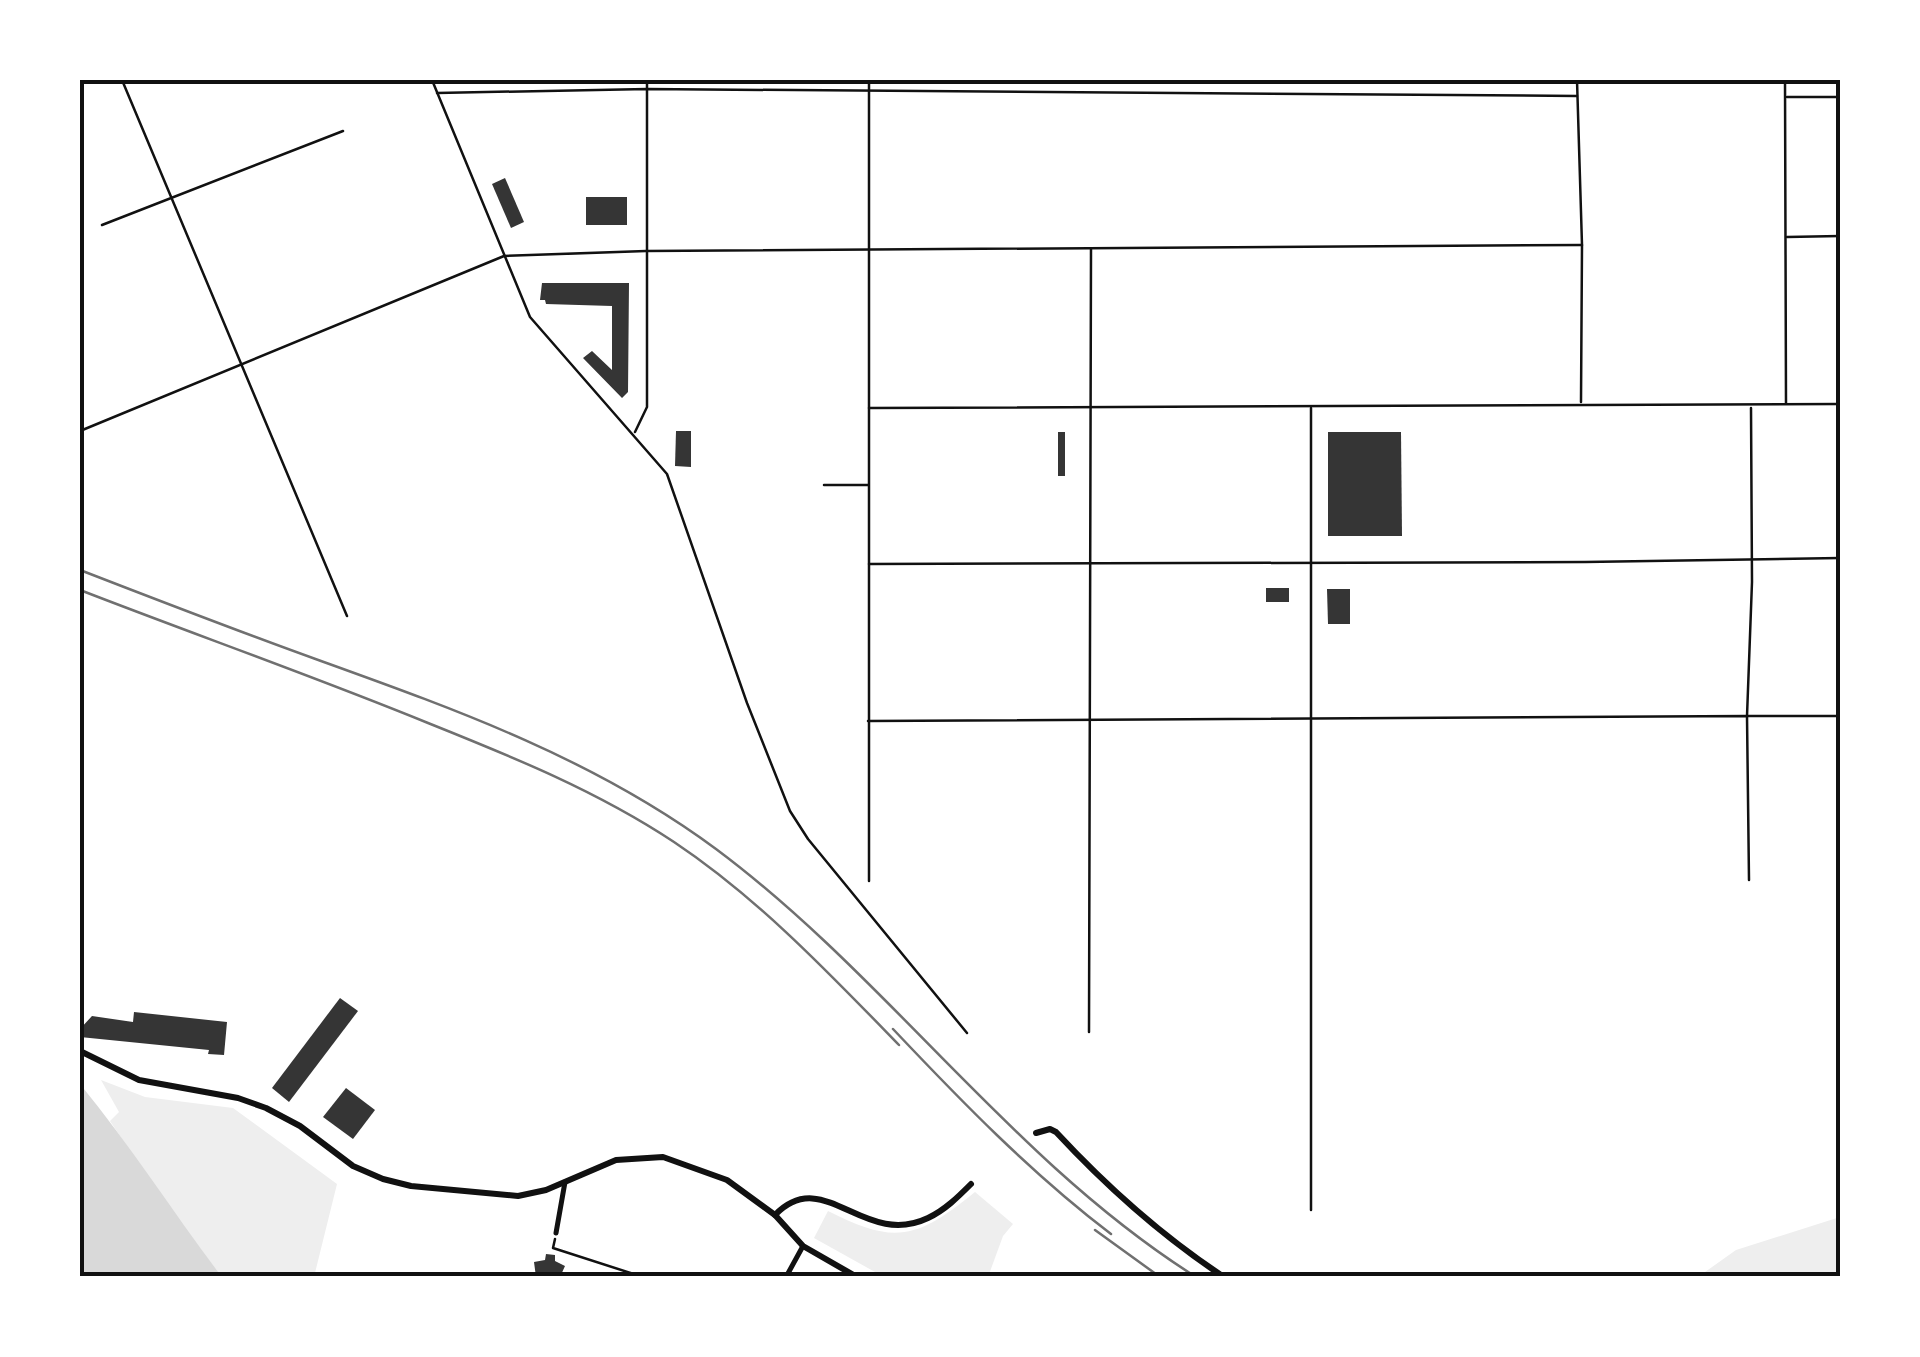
<svg xmlns="http://www.w3.org/2000/svg" width="1920" height="1357" font-family="'IBM Plex Sans',sans-serif">
	<style>
		.green { fill: #eee }
		.water { fill: #d9d9d9 }
		.building { fill: #353535 }
		.lines { fill: none; stroke-linecap: round; stroke-linejoin: round }
		.path { stroke: #111; stroke-width: 2.5 }
		.service { stroke: #111; stroke-width: 2.5 }
		.minor { stroke: #111; stroke-width: 5 }
		.tertiary { stroke: #111; stroke-width: 6 }
		.rail { stroke: #707070; stroke-width: 2.5 }
		.neatline { fill: none; stroke: #111; stroke-width: 4 }
	</style>
	<rect width="100%" height="100%" fill="#fff"/>
	<g class="green">
		<path d="M 101,1080 L 145,1097 L 233,1108 L 337,1184 L 314,1277 L 222,1277 L 163,1200 L 110,1121 L 119,1112 Z"/>
		<path d="M 975,1192 L 1013,1224 L 1003,1236 L 988,1277 L 884,1277 L 814,1238 L 828,1211 C 896,1246 918,1238 975,1192 Z"/>
		<path d="M 1840,1217 L 1840,1277 L 1698,1277 L 1736,1250 Z"/>
	</g>
	<path class="water" d="M 80,1084 C 131,1146 174,1214 222,1277 L 80,1277 Z"/>
	<g class="building">
		<path d="M 505,178 L 524,222 L 511,228 L 492,184 Z"/>
		<rect x="586" y="197" width="41" height="28"/>
		<path d="M 542,283 L 629,283 L 628,392 L 622,398 L 583,358 L 592,351 L 612,370 L 612,306 L 546,304 L 545,300 L 540,300 Z"/>
		<path d="M 676,431 L 691,431 L 691,467 L 675,466 Z"/>
		<rect x="1058" y="432" width="7" height="44"/>
		<path d="M 1328,432 L 1401,432 L 1402,536 L 1328,536 Z"/>
		<rect x="1266" y="588" width="23" height="14"/>
		<path d="M 1327,589 L 1350,589 L 1350,624 L 1328,624 Z"/>
		<path d="M 340,998 L 358,1011 L 289,1102 L 272,1088 Z"/>
		<path d="M 134,1012 L 227,1022 L 224,1055 L 208,1054 L 209,1050 L 80,1037 L 80,1029 L 92,1016 L 133,1022 Z"/>
		<path d="M 346,1088 L 375,1110 L 353,1139 L 323,1117 Z"/>
		<path d="M 546,1254 L 555,1255 L 555,1261 L 565,1266 L 560,1277 L 536,1277 L 534,1262 L 545,1260 Z"/>
	</g>
	<g class="lines">
		<path class="path" d="M 555,1239 L 553,1248 L 643,1277"/>
		<g class="service">
			<path d="M 122,80 L 347,616"/>
			<path d="M 432,80 L 530,317 L 667,474 L 747,703 L 790,811 L 808,839 L 967,1033"/>
			<path d="M 869,80 L 869,881"/>
			<path d="M 1577,80 L 1582,245 L 1581,402"/>
			<path d="M 1785,80 L 1786,403"/>
			<path d="M 437,93 L 647,89 L 1577,96"/>
			<path d="M 1787,97 L 1840,97"/>
			<path d="M 102,225 L 343,131"/>
			<path d="M 1787,237 L 1840,236"/>
			<path d="M 869,408 C 1193,408 1517,407 1840,404"/>
			<path d="M 1751,408 L 1752,582 L 1747,716 L 1840,716"/>
			<path d="M 80,431 L 504,256 L 646,251 L 1582,245"/>
			<path d="M 635,432 L 647,407 L 647,80"/>
			<path d="M 824,485 L 868,485"/>
			<path d="M 869,564 L 1585,562 L 1840,558"/>
			<path d="M 868,721 L 1747,716 L 1749,880"/>
			<path d="M 1089,1032 L 1091,249"/>
			<path d="M 1311,1210 L 1311,408"/>
		</g>
		<g class="minor">
			<path d="M 556,1233 L 565,1182"/>
			<path d="M 786,1277 L 803,1246"/>
		</g>
		<g class="tertiary">
			<path d="M 80,1051 L 139,1080 L 238,1098 L 266,1108 L 300,1126 L 353,1166 L 383,1179 L 411,1186 L 518,1196 L 546,1190 L 616,1160 L 663,1157 L 727,1180 L 775,1215 L 803,1246 L 857,1277"/>
			<path d="M 1036,1133 L 1050,1129 L 1056,1132 C 1107,1187 1162,1236 1224,1277"/>
			<path d="M 775,1215 C 824,1164 863,1249 928,1218 C 945,1210 958,1197 971,1184"/>
		</g>
		<g class="rail">
			<path d="M 80,570 C 160,601 240,632 321,661 C 460,711 596,760 716,849 C 889,978 1012,1161 1196,1277"/>
			<path d="M 80,590 C 196,635 313,676 428,723 C 513,757 597,791 674,842 C 758,898 829,973 899,1045"/>
			<path d="M 893,1029 C 962,1102 1031,1173 1111,1234"/>
			<path d="M 1095,1230 L 1160,1277"/>
		</g>
	</g>
	<rect width="1920" height="1357" fill="none" stroke="#ffffff" stroke-width="165"/>
	<rect x="82" y="82" width="1756" height="1192" class="neatline"/>
</svg>
